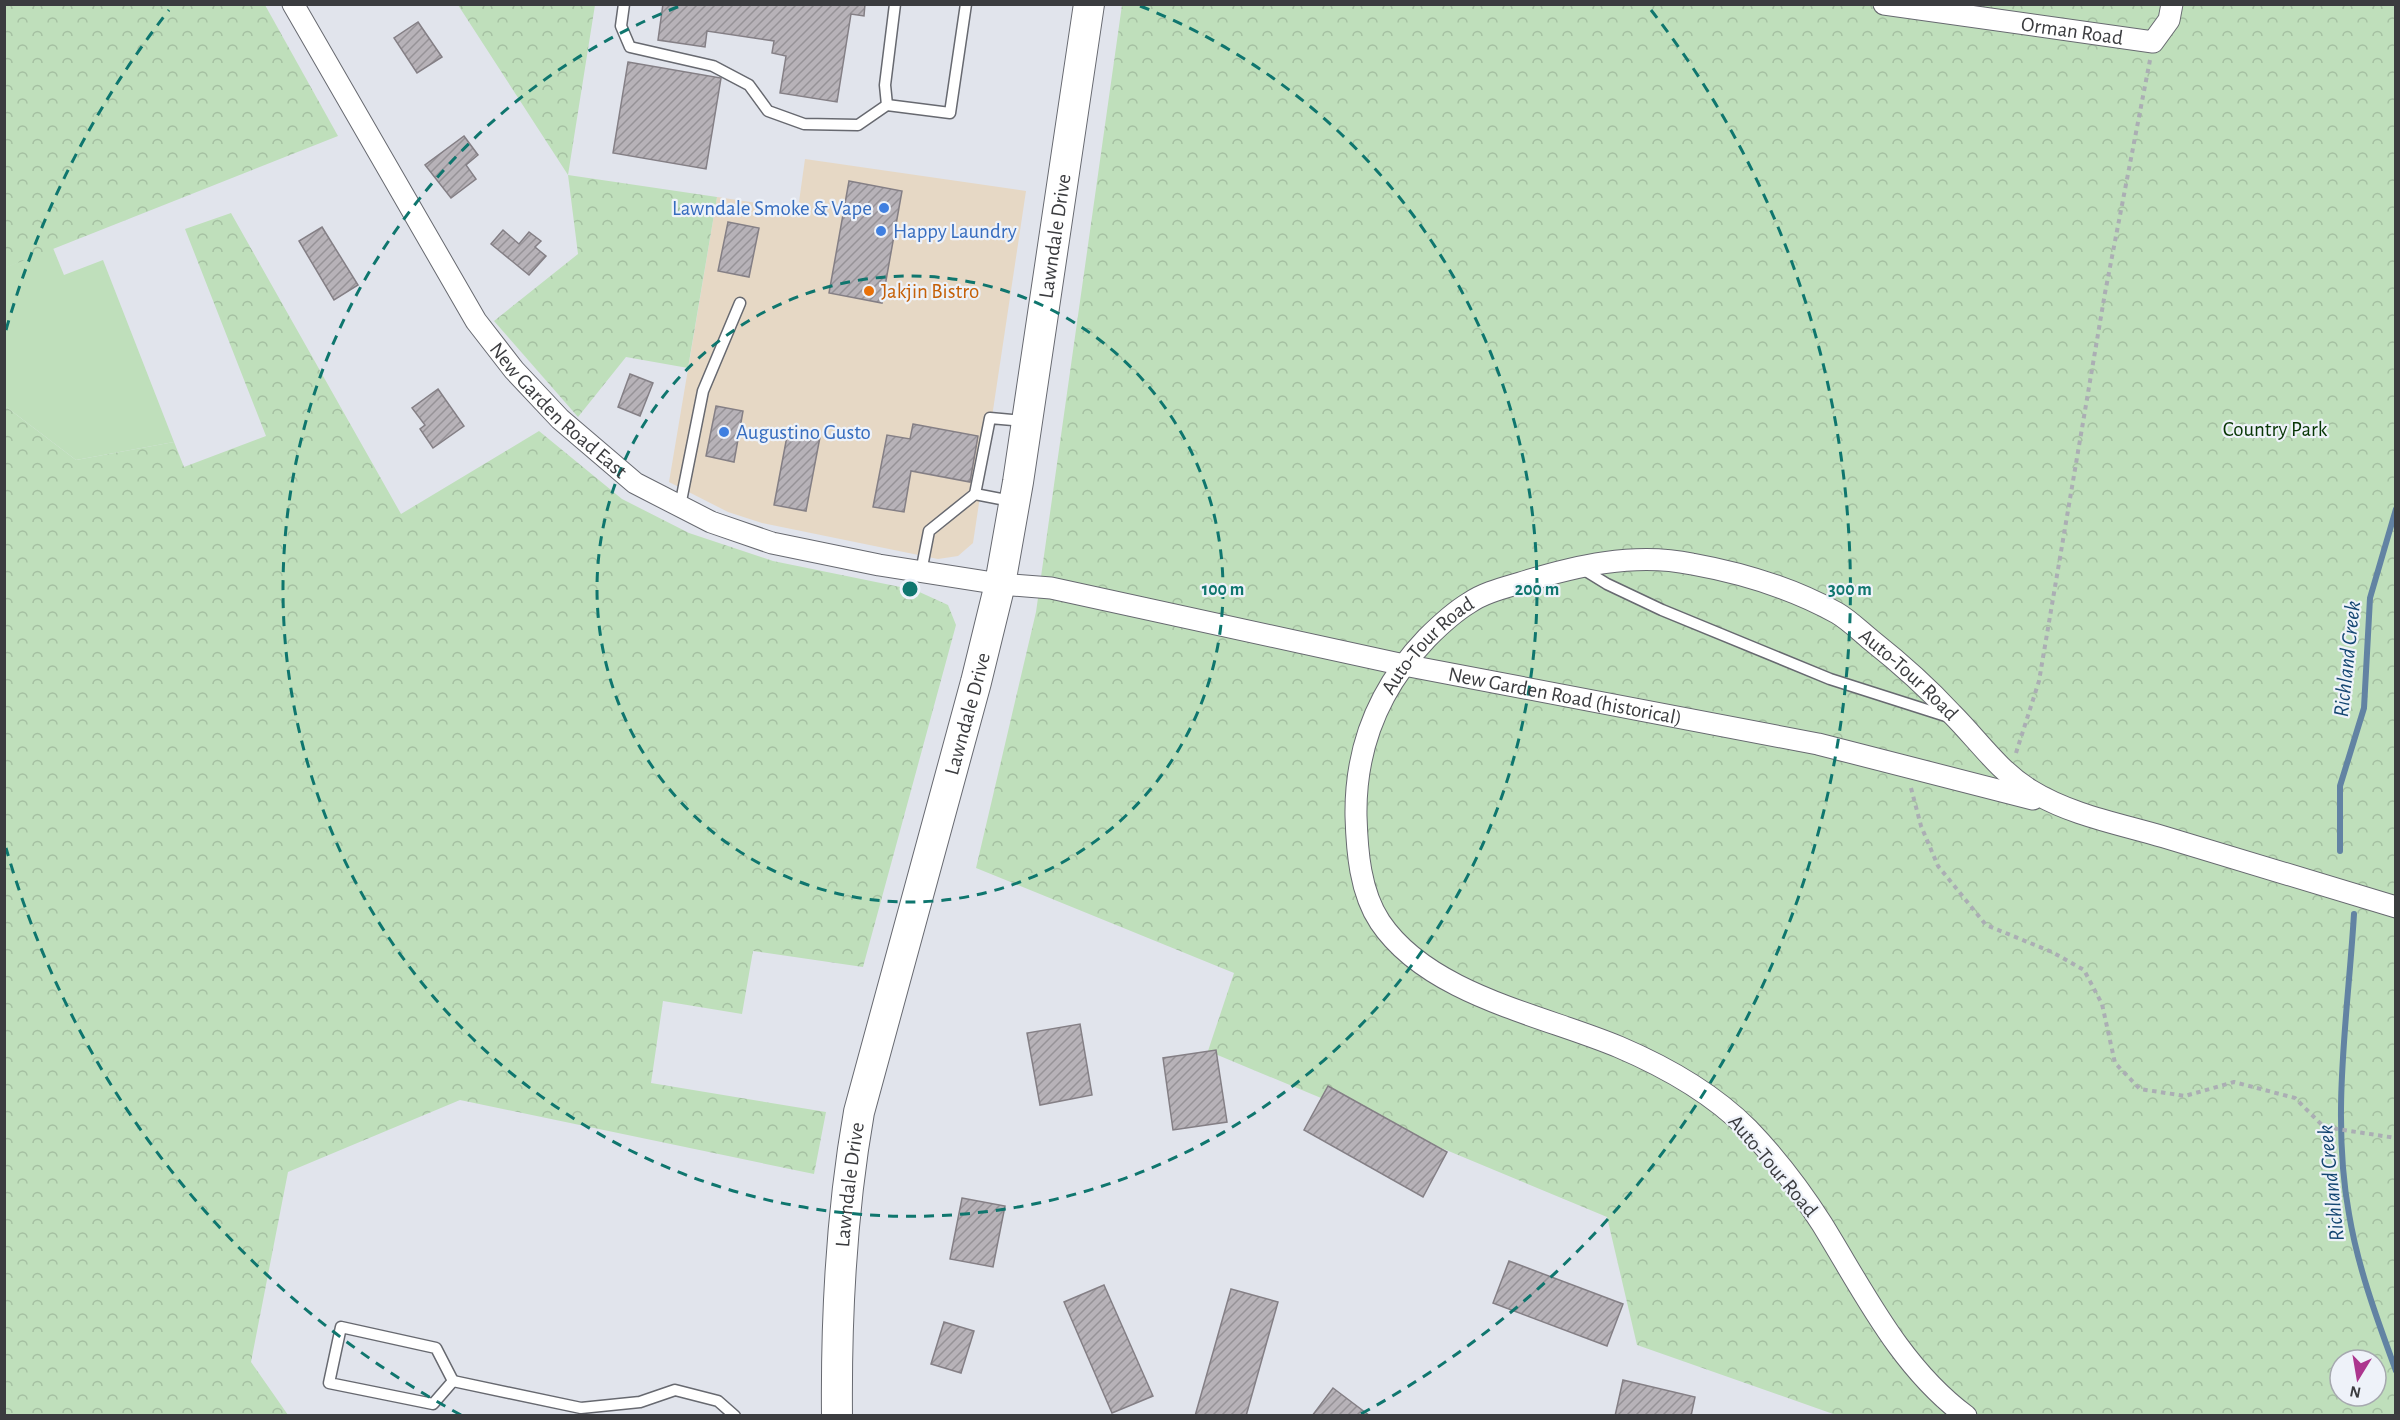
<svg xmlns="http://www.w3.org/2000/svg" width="2400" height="1420" font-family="'Alegreya Sans',sans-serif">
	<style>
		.commercial { fill: #e6d8c5 }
		.grass { fill: #bfdfbb }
		.forest { fill: url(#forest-crowns); fill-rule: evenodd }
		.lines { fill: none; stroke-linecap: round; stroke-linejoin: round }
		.stream { stroke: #6283a3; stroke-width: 6 }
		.building { fill: url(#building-hatch); stroke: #847f85; stroke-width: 1.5 }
		.lane-casing { stroke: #676970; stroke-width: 13 }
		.street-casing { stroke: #676970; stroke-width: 23 }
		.secondary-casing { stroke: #676970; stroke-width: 32 }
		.path { stroke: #abaeb4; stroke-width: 4; stroke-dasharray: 4.5 4.5; stroke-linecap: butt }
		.lane { stroke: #fff; stroke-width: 10 }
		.street { stroke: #fff; stroke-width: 21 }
		.secondary { stroke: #fff; stroke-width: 30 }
		.ring { fill: none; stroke: #0f766e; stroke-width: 3; stroke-dasharray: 10 8 }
		.shop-dot { fill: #3f7fe0; stroke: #eef2f9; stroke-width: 2 }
		.food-dot { fill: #e8710a; stroke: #eef2f9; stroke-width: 2 }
		.labels { text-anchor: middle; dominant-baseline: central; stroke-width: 4.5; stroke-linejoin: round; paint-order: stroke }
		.street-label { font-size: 21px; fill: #3b3c3f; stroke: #eef2f9 }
		.shop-label { font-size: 21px; fill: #366cbe; stroke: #eef2f9; text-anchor: start }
		.food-label { font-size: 21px; fill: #c56008; stroke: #eef2f9; text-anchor: start }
		.park-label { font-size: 21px; fill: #073604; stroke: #eef2f9 }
		.water-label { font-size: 22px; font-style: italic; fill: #144672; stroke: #eef2f9 }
		.centre { fill: #0f766e; stroke: #eef2f9; stroke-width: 3 }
		.ring-label { font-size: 18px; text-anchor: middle; font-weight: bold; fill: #0f766e; stroke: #eef2f9; stroke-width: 4.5; stroke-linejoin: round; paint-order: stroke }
	</style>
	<defs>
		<pattern id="forest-crowns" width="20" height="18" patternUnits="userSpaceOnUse" patternTransform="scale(1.5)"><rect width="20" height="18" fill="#bfdfbb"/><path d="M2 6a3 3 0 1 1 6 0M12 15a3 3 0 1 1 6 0" fill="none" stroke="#a5c0a2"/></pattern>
		<pattern id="building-hatch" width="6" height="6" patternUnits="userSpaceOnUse" patternTransform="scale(1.5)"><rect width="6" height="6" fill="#b7b2b8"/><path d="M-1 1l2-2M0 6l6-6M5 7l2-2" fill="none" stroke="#969297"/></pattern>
	</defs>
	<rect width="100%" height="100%" fill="#e1e4ec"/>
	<path class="commercial" d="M 805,159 L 1026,191 L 973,543 L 958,556 L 938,559 L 762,523 L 728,512 L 669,482 L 717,197 L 798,209 Z"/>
	<path class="grass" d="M 53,248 L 64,275 L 103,260 L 174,442 L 76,460 L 5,406 L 4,268 Z"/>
	<g class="forest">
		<path d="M 5,4 L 265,5 L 338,136 L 5,268 Z"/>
		<path d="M 458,5 L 595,5 L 568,175 L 717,197 L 688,368 L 626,357 L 578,417 L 494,321 L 578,254 L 568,175 Z"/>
		<path d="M 1122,5 L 2395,5 L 2395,1415 L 1836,1415 L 1637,1345 L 1607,1217 L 1208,1051 L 1234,973 L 976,868 L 1036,612 ZM 2340,1360 L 2376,1360 L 2376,1396 L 2340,1396 Z"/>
		<path d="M 231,213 L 401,514 L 539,431 L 622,499 L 689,533 L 773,561 L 915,590 L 948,605 L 956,625 L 863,967 L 753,951 L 742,1014 L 663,1001 L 651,1083 L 826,1112 L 814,1174 L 460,1100 L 288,1172 L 251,1362 L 288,1415 L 5,1415 L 5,406 L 76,460 L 174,442 L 184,467 L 266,436 L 185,229 Z"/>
	</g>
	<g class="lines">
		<g class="stream">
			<path d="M 2340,851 L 2340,786 L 2364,708 L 2370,598 L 2396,509"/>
			<path d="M 2354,914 C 2348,1013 2331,1116 2349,1214 C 2358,1268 2377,1319 2396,1371"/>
		</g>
	</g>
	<g class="building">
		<path d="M 663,4 L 865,4 L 864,16 L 851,14 L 837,102 L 780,93 L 786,56 L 772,53 L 774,41 L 707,31 L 705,47 L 658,40 Z"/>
		<path d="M 418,22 L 442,57 L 417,73 L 394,38 Z"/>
		<path d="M 628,62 L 721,78 L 706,169 L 613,153 Z"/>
		<path d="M 464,136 L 478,155 L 466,165 L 476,179 L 451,198 L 425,165 Z"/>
		<path d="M 849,181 L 902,191 L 882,303 L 829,293 Z"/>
		<path d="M 728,222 L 759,228 L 749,277 L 718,271 Z"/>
		<path d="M 322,227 L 358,285 L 334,300 L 299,241 Z"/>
		<path d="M 503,230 L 519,244 L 529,232 L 541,241 L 535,247 L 546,256 L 529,275 L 491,244 Z"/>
		<path d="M 630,374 L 653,383 L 640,416 L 618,407 Z"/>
		<path d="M 438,389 L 464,426 L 433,448 L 420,429 L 425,425 L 412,408 Z"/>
		<path d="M 716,406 L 743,411 L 734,462 L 706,456 Z"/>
		<path d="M 913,424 L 978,436 L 970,482 L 911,471 L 904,512 L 873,507 L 887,435 L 910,439 Z"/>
		<path d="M 788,431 L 820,437 L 806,511 L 774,505 Z"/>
		<path d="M 1080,1024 L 1092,1095 L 1040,1105 L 1027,1033 Z"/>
		<path d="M 1216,1050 L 1227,1122 L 1173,1130 L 1163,1058 Z"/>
		<path d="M 1328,1086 L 1447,1152 L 1423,1197 L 1304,1130 Z"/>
		<path d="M 962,1198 L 1005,1206 L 993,1267 L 950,1259 Z"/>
		<path d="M 1509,1261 L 1623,1304 L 1607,1346 L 1493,1303 Z"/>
		<path d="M 1104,1285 L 1153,1396 L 1112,1413 L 1064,1302 Z"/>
		<path d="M 1231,1289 L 1278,1302 L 1246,1416 L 1195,1416 Z"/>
		<path d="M 944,1322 L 974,1331 L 961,1373 L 931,1364 Z"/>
		<path d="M 1623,1380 L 1695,1397 L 1691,1416 L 1615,1416 Z"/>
		<path d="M 1333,1388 L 1370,1416 L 1312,1416 Z"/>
	</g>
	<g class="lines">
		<defs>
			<g id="lane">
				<path d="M 624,4 L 621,26 L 630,47 L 713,66 L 749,85 L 768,111 L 804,124 L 858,125 L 887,105 L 950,113 L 966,4"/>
				<path d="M 887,105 L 885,85 L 895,4"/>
				<path d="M 1011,501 L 975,494 L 990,418 L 1025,421"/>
				<path d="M 680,506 L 703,391 L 740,303"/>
				<path d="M 1581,568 L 1607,584 L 1662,610 L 1830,679 L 1949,717"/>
				<path d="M 921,572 L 929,531 L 975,494"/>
				<path d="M 341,1327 L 436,1348 L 453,1381 L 433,1404 L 329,1383 Z"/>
				<path d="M 453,1381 L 581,1408 L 640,1402 L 675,1390 L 718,1401 L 735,1416"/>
			</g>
			<g id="street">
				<path id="s1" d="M 293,4 L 476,321 L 514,370 L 560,419 L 635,483 L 711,522 L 772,543 L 879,565 L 1000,584 L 1051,588 L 1404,665 L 1818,744 L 2033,799"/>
				<path id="s2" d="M 1884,4 L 2153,42 L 2169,20 L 2172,4"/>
				<path id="s3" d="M 1966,1416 C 1900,1367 1864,1292 1822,1224 C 1801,1191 1775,1157 1748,1129 C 1712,1093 1666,1067 1619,1047 C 1543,1015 1429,995 1380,922 C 1360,892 1357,851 1356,816 C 1355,747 1379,688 1427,638 C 1439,626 1454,612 1469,603 C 1483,593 1503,588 1520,583 C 1575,566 1634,552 1692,564 C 1742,573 1792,588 1837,613 C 1849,620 1860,631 1871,640 C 1900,663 1927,687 1952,714 C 1978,740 1998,770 2030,790 C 2070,815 2120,824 2164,837 C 2241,860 2318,884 2396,907"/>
			</g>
			<g id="secondary">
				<path id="s4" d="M 837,1416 C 836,1313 841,1214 859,1112 L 976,682 L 1000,584 L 1018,482 L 1089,4"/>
			</g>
		</defs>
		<use href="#lane" class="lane-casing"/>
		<use href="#street" class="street-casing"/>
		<use href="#secondary" class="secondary-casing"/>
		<g class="path">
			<path d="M 2016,753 L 2039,681 L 2105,293 L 2150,60"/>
			<path d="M 1911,788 L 1921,826 L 1938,866 L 1986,925 L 2052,952 L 2084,970 L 2102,1004 L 2115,1063 L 2140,1089 L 2185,1096 L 2234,1082 L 2295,1098 L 2324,1127 L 2396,1138"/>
		</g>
		<use href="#lane" class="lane"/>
		<use href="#street" class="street"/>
		<use href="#secondary" class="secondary"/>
	</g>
	<g class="ring">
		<circle cx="910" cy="589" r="313"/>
		<path d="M1140 6A627 627 0 1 1 680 6"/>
		<path d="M461 1415A940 940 0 0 1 6 848M6 330A940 940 0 0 1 169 10M1651 10A940 940 0 0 1 1359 1415"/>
	</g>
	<g class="shop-dot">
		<circle cx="884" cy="208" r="6"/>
		<circle cx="881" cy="231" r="6"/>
		<circle cx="724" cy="432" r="6"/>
	</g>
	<circle class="food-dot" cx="869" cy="291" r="6"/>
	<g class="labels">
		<g class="street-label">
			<text stroke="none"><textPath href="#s2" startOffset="190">Orman Road</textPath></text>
			<text stroke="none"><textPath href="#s4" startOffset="1204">Lawndale Drive</textPath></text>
			<text stroke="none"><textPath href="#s1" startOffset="488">New Garden Road East</textPath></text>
			<text stroke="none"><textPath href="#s3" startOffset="1092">Auto-Tour Road</textPath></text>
			<text stroke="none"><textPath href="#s3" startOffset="1630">Auto-Tour Road</textPath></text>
			<text stroke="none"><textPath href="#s1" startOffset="1552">New Garden Road (historical)</textPath></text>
			<text stroke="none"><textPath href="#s4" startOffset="718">Lawndale Drive</textPath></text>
			<text transform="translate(1773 1166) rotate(50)">Auto-Tour Road</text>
			<text stroke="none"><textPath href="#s4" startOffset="232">Lawndale Drive</textPath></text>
		</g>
		<g class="shop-label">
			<text x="872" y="208" text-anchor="end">Lawndale Smoke &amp; Vape</text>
			<text x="893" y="231">Happy Laundry</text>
			<text x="736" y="432">Augustino Gusto</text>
		</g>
		<g class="food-label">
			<text x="881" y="291">Jakjin Bistro</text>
		</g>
		<g class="park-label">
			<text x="2275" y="429">Country Park</text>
		</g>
		<g class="water-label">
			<text transform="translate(2347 659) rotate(-84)">Richland Creek</text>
			<text transform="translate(2331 1183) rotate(-96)">Richland Creek</text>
		</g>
	</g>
	<circle cx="910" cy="589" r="9" class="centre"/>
	<g class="ring-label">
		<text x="1223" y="595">100 m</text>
		<text x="1537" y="595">200 m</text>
		<text x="1850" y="595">300 m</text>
	</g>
	<rect width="2400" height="1420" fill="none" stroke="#3b3c3f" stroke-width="12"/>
	<g transform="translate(2358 1378) rotate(191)"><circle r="28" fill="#eef2f9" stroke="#a6a9af" stroke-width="1.5"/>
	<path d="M0-4.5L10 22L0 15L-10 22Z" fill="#ac368e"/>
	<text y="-9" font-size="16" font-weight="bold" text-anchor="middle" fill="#3b3c3f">N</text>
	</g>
</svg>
